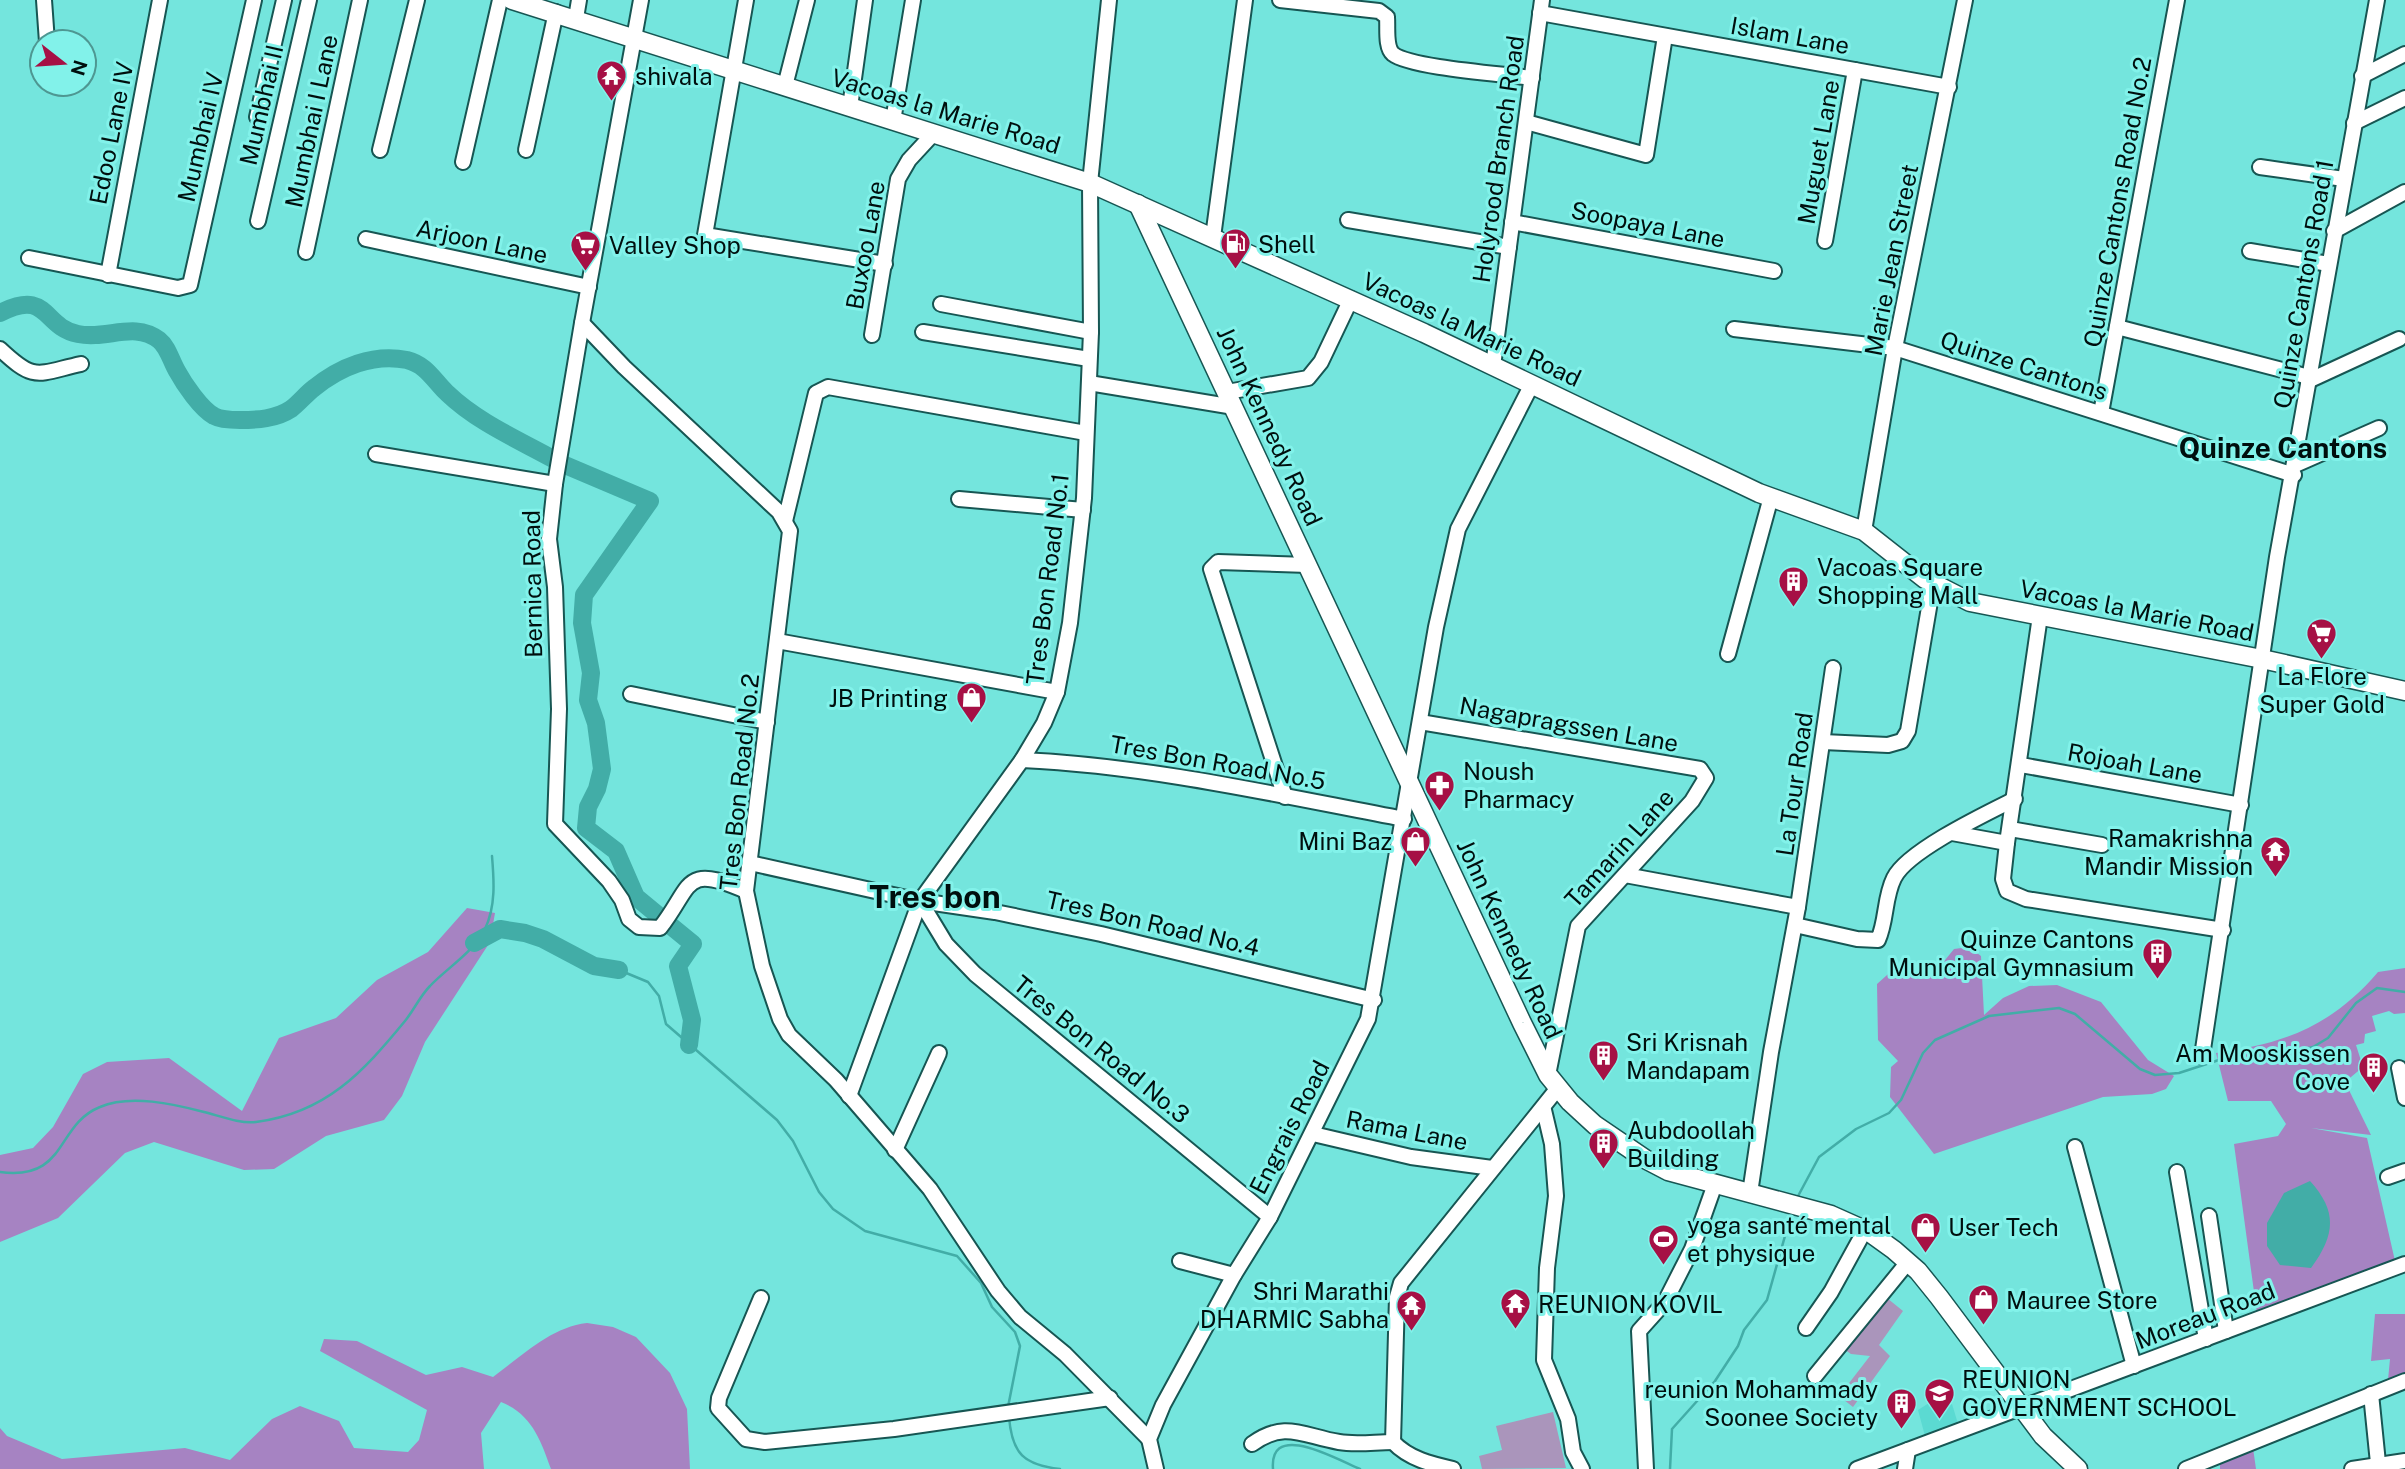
<svg xmlns="http://www.w3.org/2000/svg" width="2405" height="1469" font-family="'Public Sans',sans-serif">
	<style>
		.built { fill: #5bdad2 }
		.green { fill: #aa95bb }
		.forest { fill: #a683c2 }
		.water { fill: #42ada7 }
		.lines { fill: none; stroke-linecap: round; stroke-linejoin: round }
		.stream { stroke: #42ada7; stroke-width: 2.5 }
		.river { stroke: #42ada7; stroke-width: 18 }
		.minor-casing { stroke: #175653; stroke-width: 18 }
		.major-casing { stroke: #175653; stroke-width: 21 }
		.minor { stroke: #fff; stroke-width: 14 }
		.major { stroke: #fff; stroke-width: 18 }
		.labels { text-anchor: middle; dominant-baseline: central; stroke-width: 6; stroke-linejoin: round; paint-order: stroke }
		.street-label { font-size: 24px; fill: #000f0e; stroke: #82f2ea }
		.poi-label { font-size: 24px; fill: #000f0e; stroke: #82f2ea; text-anchor: start }
		.quarter-label { font-size: 28px; font-weight: bold; fill: #000f0e; stroke: #82f2ea }
		.district-label { font-size: 32px; font-weight: bold; fill: #000f0e; stroke: #82f2ea }
	</style>
	<rect width="100%" height="100%" fill="#74e5dd"/>
	<path class="built" d="M 1929,1403 L 1936,1414 L 1952,1404 L 1959,1427 L 1925,1436 L 1918,1410 Z"/>
	<g class="green">
		<path d="M 1882,1294 L 1903,1311 L 1879,1345 L 1890,1356 L 1853,1407 L 1839,1396 L 1870,1356 L 1851,1354 L 1841,1347 Z"/>
		<path d="M 1553,1412 L 1566,1468 L 1482,1469 L 1479,1456 L 1502,1450 L 1496,1426 Z"/>
	</g>
	<g class="forest">
		<path d="M 467,908 L 495,913 L 490,942 L 425,1042 L 402,1096 L 384,1120 L 326,1136 L 274,1169 L 244,1170 L 154,1142 L 125,1153 L 58,1218 L 0,1242 L 0,1155 L 33,1148 L 53,1127 L 83,1074 L 107,1062 L 169,1058 L 242,1111 L 279,1038 L 336,1018 L 377,980 L 428,952 Z"/>
		<path d="M 1969,947 L 1981,956 L 1984,1015 L 2003,998 L 2029,986 L 2057,985 L 2101,1002 L 2148,1060 L 2174,1076 L 2166,1089 L 2152,1094 L 2103,1097 L 1934,1154 L 1890,1097 L 1891,1067 L 1898,1061 L 1878,1040 L 1877,984 L 1896,967 L 1925,977 L 1937,970 L 1954,949 Z"/>
		<path d="M 2405,968 L 2405,1013 L 2394,1014 L 2389,1011 L 2372,1016 L 2376,1031 L 2365,1034 L 2364,1043 L 2356,1045 L 2363,1067 L 2345,1082 L 2371,1135 L 2311,1128 L 2367,1138 L 2395,1261 L 2257,1314 L 2234,1144 L 2278,1136 L 2286,1124 L 2271,1101 L 2228,1101 L 2216,1053 C 2284,1044 2332,1026 2378,972 Z"/>
		<path d="M 2375,1314 L 2405,1314 L 2405,1374 L 2388,1380 L 2390,1359 L 2371,1361 Z"/>
		<path d="M 587,1323 L 613,1327 L 636,1337 L 670,1373 L 687,1409 L 690,1469 L 551,1469 C 541,1441 532,1414 501,1402 L 481,1433 L 484,1469 L 0,1469 L 0,1428 L 7,1436 L 62,1459 L 185,1448 L 230,1460 L 272,1419 L 300,1406 L 339,1421 L 354,1448 L 408,1452 L 419,1440 L 427,1410 L 320,1351 L 324,1339 L 357,1341 L 426,1375 L 462,1367 L 493,1377 C 522,1356 551,1327 587,1323 Z"/>
		<path d="M 2253,1448 L 2256,1469 L 2220,1469 L 2220,1462 Z"/>
	</g>
	<path class="water" d="M 2310,1181 C 2338,1212 2335,1235 2311,1268 L 2280,1265 L 2267,1246 L 2267,1223 L 2284,1193 Z"/>
	<g class="lines">
		<g class="stream">
			<path d="M 619,970 L 648,982 L 659,996 L 666,1024 L 777,1120 L 793,1141 L 819,1192 L 833,1209 L 865,1231 L 957,1256 L 981,1283 L 992,1307 L 1015,1332 L 1020,1346 L 1008,1407"/>
			<path d="M 0,1172 C 68,1181 55,1125 100,1107 C 130,1094 174,1104 204,1112 C 220,1116 240,1124 256,1122 C 326,1113 363,1072 405,1021 C 414,1010 420,996 430,986 C 448,967 473,953 485,929 C 496,906 494,880 492,856"/>
			<path d="M 1797,1198 L 1819,1157 L 1856,1129 L 1889,1113 L 1901,1100 L 1923,1053 L 1935,1040 L 1989,1016 L 2059,1008 L 2075,1014 L 2140,1069 L 2155,1075 L 2179,1073 L 2225,1058 L 2260,1059 L 2313,1047 L 2328,1038 L 2356,1003 L 2377,988 L 2405,992"/>
			<path d="M 1009,1417 C 1012,1454 1024,1465 1060,1469"/>
			<path d="M 1273,1469 C 1269,1419 1340,1461 1360,1469"/>
			<path d="M 1670,1469 L 1672,1429 L 1715,1381 L 1738,1346 L 1744,1330 L 1767,1300 L 1792,1211"/>
		</g>
		<g class="river">
			<path d="M 0,313 C 49,288 42,327 78,334 C 107,340 134,321 159,340 C 168,347 171,361 177,371 C 184,384 201,409 214,416 C 221,420 232,420 240,420 C 257,420 276,419 291,409 C 299,403 306,394 314,388 C 340,367 373,353 407,360 C 427,365 434,381 447,393 C 477,422 519,440 555,460"/>
			<path d="M 565,465 L 650,501 L 584,595 L 582,623 L 591,673 L 588,700 L 596,723 L 602,769 L 597,789 L 588,807 L 586,828 L 616,851 L 636,897 L 659,916"/>
			<path d="M 671,926 L 693,944 L 678,966 L 692,1020 L 689,1045"/>
			<path d="M 474,943 L 500,929 L 525,933 L 543,939 L 594,966 L 619,970"/>
		</g>
		<defs>
			<g id="minor">
				<path d="M 44,0 L 47,42"/>
				<path d="M 641,0 L 582,323 L 555,484 L 549,539 L 555,587 L 559,709 L 555,824 L 609,881 L 622,900 L 629,919 L 639,927 L 660,928 C 693,886 682,863 746,891"/>
				<path d="M 746,0 L 705,235 L 885,264"/>
				<path d="M 1280,0 L 1379,11 L 1387,17 C 1388,28 1385,47 1393,54 C 1411,68 1505,74 1532,78"/>
				<path d="M 1540,13 L 1949,87"/>
				<path d="M 576,18 L 579,0"/>
				<path d="M 2362,76 L 2405,54"/>
				<path d="M 785,86 L 807,0"/>
				<path d="M 850,107 L 865,0"/>
				<path d="M 257,117 L 284,0"/>
				<path d="M 893,121 L 913,0"/>
				<path d="M 1526,122 L 1646,155 L 1665,36"/>
				<path d="M 2354,123 L 2405,98"/>
				<path d="M 380,150 L 417,0"/>
				<path d="M 526,150 L 556,12"/>
				<path d="M 463,162 L 500,0"/>
				<path d="M 2260,167 L 2344,179"/>
				<path d="M 1348,220 L 1509,247"/>
				<path d="M 258,221 L 309,0"/>
				<path d="M 1512,222 L 1774,271"/>
				<path d="M 2334,231 L 2405,192"/>
				<path d="M 1213,237 L 1245,0"/>
				<path d="M 366,239 L 589,287"/>
				<path d="M 1825,241 L 1855,70"/>
				<path d="M 2250,251 L 2329,264"/>
				<path d="M 306,252 L 360,0"/>
				<path d="M 29,258 L 178,288 L 190,285 L 254,0"/>
				<path d="M 108,275 L 160,0"/>
				<path d="M 941,304 L 1091,332"/>
				<path d="M 582,323 L 624,367 L 779,512 L 790,531 L 746,891 L 762,966 L 780,1019 L 789,1035 L 836,1080 L 930,1189 L 998,1291 L 1020,1317 L 1065,1354 L 1149,1439"/>
				<path d="M 2117,327 L 2309,377"/>
				<path d="M 1734,329 L 1895,348 L 2294,475"/>
				<path d="M 923,332 L 1089,359"/>
				<path d="M 872,335 L 898,179 L 909,160 L 934,133"/>
				<path d="M 0,349 C 35,382 36,374 81,364"/>
				<path d="M 1493,366 L 1542,0"/>
				<path d="M 2308,381 L 2399,339"/>
				<path d="M 1089,383 L 1234,407"/>
				<path d="M 1227,392 L 1308,378 L 1321,362 L 1351,299"/>
				<path d="M 2101,413 L 2177,0"/>
				<path d="M 376,454 L 555,484"/>
				<path d="M 2295,465 L 2379,428"/>
				<path d="M 959,499 L 1083,510"/>
				<path d="M 785,521 L 816,393 L 828,387 L 1086,433"/>
				<path d="M 1864,531 L 1895,348 L 1965,0"/>
				<path d="M 2040,616 L 2007,843 L 2003,879 L 2007,891 L 2026,899 L 2223,930"/>
				<path d="M 777,641 L 1057,692"/>
				<path d="M 1728,654 L 1771,497"/>
				<path d="M 631,694 L 767,722"/>
				<path d="M 1420,722 L 1700,769 L 1706,778 L 1692,801 L 1578,926 L 1548,1075"/>
				<path d="M 1823,742 L 1888,745 L 1902,741 L 1908,731 L 1933,584"/>
				<path d="M 1022,760 C 1151,766 1277,795 1404,819"/>
				<path d="M 2021,765 L 2241,805"/>
				<path d="M 1285,797 L 1211,569 L 1218,562 L 1308,565"/>
				<path d="M 2010,829 L 2102,845"/>
				<path d="M 1952,833 L 2007,843"/>
				<path d="M 750,863 L 920,901 L 995,912 L 1101,934 L 1374,1000"/>
				<path d="M 1625,875 L 1798,907 L 1771,1052 L 1750,1193"/>
				<path d="M 920,901 L 946,944 L 975,974 L 1270,1217"/>
				<path d="M 1798,907 L 1833,668"/>
				<path d="M 1795,925 L 1857,939 L 1878,940 C 1887,920 1884,898 1894,878 C 1907,851 1987,813 2015,799"/>
				<path d="M 2202,1056 L 2277,557 L 2377,0"/>
				<path d="M 2399,1068 L 2405,1098"/>
				<path d="M 849,1096 L 920,901 L 1022,760 L 1044,723 L 1057,692 L 1070,623 L 1084,498 L 1091,332 L 1090,183 L 1109,0"/>
				<path d="M 1544,1110 L 1552,1144 L 1556,1196 L 1547,1268 L 1544,1360 L 1568,1419 L 1573,1452 L 1582,1469"/>
				<path d="M 1313,1134 L 1411,1157 L 1492,1168"/>
				<path d="M 2075,1147 L 2134,1366"/>
				<path d="M 895,1150 L 939,1053"/>
				<path d="M 2177,1172 L 2206,1339"/>
				<path d="M 2388,1177 L 2405,1171"/>
				<path d="M 2209,1216 L 2226,1331"/>
				<path d="M 1180,1261 L 1234,1275"/>
				<path d="M 761,1298 L 719,1398 L 718,1408 L 746,1439 L 765,1442 L 894,1429 L 1110,1398"/>
				<path d="M 1806,1328 L 1831,1292 L 1865,1230"/>
				<path d="M 1815,1376 L 1908,1262"/>
				<path d="M 2371,1394 L 2378,1463"/>
				<path d="M 1252,1444 C 1285,1420 1303,1436 1339,1442 C 1356,1445 1375,1442 1393,1442"/>
				<path d="M 1156,1469 L 1149,1439 L 1163,1405 L 1234,1275 L 1270,1217 L 1368,1019 L 1436,627 L 1458,529 L 1532,384"/>
				<path d="M 1453,1469 C 1431,1464 1409,1459 1393,1442 L 1397,1297 L 1401,1283 L 1558,1088"/>
				<path d="M 1646,1469 L 1639,1331 L 1665,1302 L 1692,1249 L 1715,1184"/>
				<path d="M 1857,1469 L 2405,1264"/>
				<path d="M 1905,1469 L 1908,1450"/>
				<path d="M 2186,1469 L 2405,1381"/>
				<path d="M 2352,1469 L 2405,1461"/>
			</g>
			<g id="major">
				<path d="M 512,0 L 1090,183 L 1424,333 L 1759,493 L 1864,531 L 1925,579 L 1970,602 L 2262,659 L 2405,691"/>
				<path d="M 1138,204 L 1522,1023 L 1548,1075 L 1570,1102 L 1595,1125 L 1645,1159 L 1668,1171 L 1831,1215 L 1869,1232 L 1894,1250 L 1918,1271 L 1939,1297 L 2043,1436 L 2078,1469"/>
			</g>
		</defs>
		<use href="#minor" class="minor-casing"/>
		<use href="#major" class="major-casing"/>
		<use href="#minor" class="minor"/>
		<use href="#major" class="major"/>
	</g>
	<defs>
		<symbol id="temple-pin" viewBox="-11 -11 22 30"><path d="M0 17L-7.5 6A9.5 9.5 0 1 1 7.5 6Z" fill="#a61045" stroke="#82f2ea"/><path d="M0-6L5-2H3V0L6.5 2.5H4V6H1.5V3h-3V6H-4V2.5H-6.5L-3 0V-2H-5Z" fill="#fff"/></symbol>
		<symbol id="fuel-pin" viewBox="-11 -11 22 30"><path d="M0 17L-7.5 6A9.5 9.5 0 1 1 7.5 6Z" fill="#a61045" stroke="#82f2ea"/><path d="M-5.5-6h7V0h2V4h1.3V-2.5L3-4.5l.8-.8L6-3V5H2.5V1h-1V6h-7ZM-4.2-4.7v3.2H.2V-4.7Z" fill="#fff"/></symbol>
		<symbol id="supermarket-pin" viewBox="-11 -11 22 30"><path d="M0 17L-7.5 6A9.5 9.5 0 1 1 7.5 6Z" fill="#a61045" stroke="#82f2ea"/><path d="M-6-5.5h2.5l.6 2H6L4.5 2H-2.5L-4.4-4H-6ZM-1.5 3.2a1.3 1.3 0 1 0 .1 0ZM3 3.2a1.3 1.3 0 1 0 .1 0Z" fill="#fff"/></symbol>
		<symbol id="building-pin" viewBox="-11 -11 22 30"><path d="M0 17L-7.5 6A9.5 9.5 0 1 1 7.5 6Z" fill="#a61045" stroke="#82f2ea"/><path d="M-4-6H4V6H1V3H-1V6H-4ZM-2.5-4.3h1.7v1.8h-1.7ZM.8-4.3h1.7v1.8H.8ZM-2.5-1h1.7V.8h-1.7ZM.8-1h1.7V.8H.8Z" fill="#fff"/></symbol>
		<symbol id="shop-pin" viewBox="-11 -11 22 30"><path d="M0 17L-7.5 6A9.5 9.5 0 1 1 7.5 6Z" fill="#a61045" stroke="#82f2ea"/><path d="M-5-2.5h2.3a2.7 3.5 0 0 1 5.4 0H5L5.5 6h-11ZM-1.5-2.5h3a1.5 2.3 0 0 0-3 0Z" fill="#fff"/></symbol>
		<symbol id="pharmacy-pin" viewBox="-11 -11 22 30"><path d="M0 17L-7.5 6A9.5 9.5 0 1 1 7.5 6Z" fill="#a61045" stroke="#82f2ea"/><path d="M-2-6h4v4h4v4h-4v4h-4v-4h-4v-4h4Z" fill="#fff"/></symbol>
		<symbol id="stadium-pin" viewBox="-11 -11 22 30"><path d="M0 17L-7.5 6A9.5 9.5 0 1 1 7.5 6Z" fill="#a61045" stroke="#82f2ea"/><path d="M0-5a6.5 5 0 1 0 0 10a6.5 5 0 1 0 0-10ZM-3.5-1.8h7v3.6h-7Z" fill="#fff"/></symbol>
		<symbol id="school-pin" viewBox="-11 -11 22 30"><path d="M0 17L-7.5 6A9.5 9.5 0 1 1 7.5 6Z" fill="#a61045" stroke="#82f2ea"/><path d="M0-5L7-2L0 1L-7-2ZM-4 1L0 2.5L4 1V4Q0 6-4 4Z" fill="#fff"/></symbol>
	</defs>
	<g fill-rule="evenodd">
		<use href="#temple-pin" x="594" y="58" width="35" height="47"/>
		<use href="#fuel-pin" x="1218" y="226" width="35" height="47"/>
		<use href="#supermarket-pin" x="568" y="228" width="35" height="47"/>
		<use href="#building-pin" x="1776" y="564" width="35" height="47"/>
		<use href="#supermarket-pin" x="2304" y="616" width="35" height="47"/>
		<use href="#shop-pin" x="954" y="680" width="35" height="47"/>
		<use href="#pharmacy-pin" x="1422" y="768" width="35" height="47"/>
		<use href="#shop-pin" x="1398" y="824" width="35" height="47"/>
		<use href="#temple-pin" x="2258" y="834" width="35" height="47"/>
		<use href="#building-pin" x="2140" y="936" width="35" height="47"/>
		<use href="#building-pin" x="1586" y="1038" width="35" height="47"/>
		<use href="#building-pin" x="2356" y="1050" width="35" height="47"/>
		<use href="#building-pin" x="1586" y="1126" width="35" height="47"/>
		<use href="#shop-pin" x="1908" y="1210" width="35" height="47"/>
		<use href="#stadium-pin" x="1646" y="1222" width="35" height="47"/>
		<use href="#shop-pin" x="1966" y="1282" width="35" height="47"/>
		<use href="#temple-pin" x="1498" y="1286" width="35" height="47"/>
		<use href="#temple-pin" x="1394" y="1288" width="35" height="47"/>
		<use href="#school-pin" x="1922" y="1376" width="35" height="47"/>
		<use href="#building-pin" x="1884" y="1386" width="35" height="47"/>
	</g>
	<g class="labels">
		<g class="street-label">
			<text transform="translate(1790 35) rotate(10)">Islam Lane</text>
			<text transform="translate(261 105) rotate(-77)">Mumbhai II</text>
			<text transform="translate(946 111) rotate(17)">Vacoas la Marie Road</text>
			<text transform="translate(311 121) rotate(-78)">Mumbhai I Lane</text>
			<text transform="translate(111 133) rotate(-79)">Edoo Lane IV</text>
			<text transform="translate(200 137) rotate(-77)">Mumbhai IV</text>
			<text transform="translate(1818 152) rotate(-80)">Muguet Lane</text>
			<text transform="translate(1498 159) rotate(-82)">Holyrood Branch Road</text>
			<text transform="translate(2117 202) rotate(-80)">Quinze Cantons Road No.2</text>
			<text transform="translate(1648 224) rotate(11)">Soopaya Lane</text>
			<text transform="translate(482 241) rotate(12)">Arjoon Lane</text>
			<text transform="translate(865 245) rotate(-80)">Buxoo Lane</text>
			<text transform="translate(1891 260) rotate(-79)">Marie Jean Street</text>
			<text transform="translate(2303 284) rotate(-80)">Quinze Cantons Road 1</text>
			<text transform="translate(1472 329) rotate(25)">Vacoas la Marie Road</text>
			<text transform="translate(2024 365) rotate(18)">Quinze Cantons</text>
			<text transform="translate(1270 426) rotate(65)">John Kennedy Road</text>
			<text transform="translate(1047 579) rotate(-83)">Tres Bon Road No.1</text>
			<text transform="translate(532 584) rotate(-91)">Bernica Road</text>
			<text transform="translate(2137 610) rotate(11)">Vacoas la Marie Road</text>
			<text transform="translate(1569 724) rotate(10)">Nagapragssen Lane</text>
			<text transform="translate(1218 762) rotate(10)">Tres Bon Road No.5</text>
			<text transform="translate(2135 763) rotate(10)">Rojoah Lane</text>
			<text transform="translate(739 782) rotate(-84)">Tres Bon Road No.2</text>
			<text transform="translate(1794 784) rotate(-82)">La Tour Road</text>
			<text transform="translate(1619 848) rotate(-48)">Tamarin Lane</text>
			<text transform="translate(1153 923) rotate(13)">Tres Bon Road No.4</text>
			<text transform="translate(1510 939) rotate(65)">John Kennedy Road</text>
			<text transform="translate(1102 1049) rotate(39)">Tres Bon Road No.3</text>
			<text transform="translate(1289 1127) rotate(-63)">Engrais Road</text>
			<text transform="translate(1407 1130) rotate(11)">Rama Lane</text>
			<text transform="translate(2205 1315) rotate(-21)">Moreau Road</text>
		</g>
		<g class="poi-label">
			<text x="635" y="76">shivala</text>
			<text x="1258" y="244">Shell</text>
			<text x="609" y="245">Valley Shop</text>
			<text x="1817" y="567">Vacoas Square<tspan x="1817" dy="28">Shopping Mall</tspan></text>
			<text x="2322" y="676" text-anchor="middle">La Flore<tspan x="2322" dy="28">Super Gold</tspan></text>
			<text x="948" y="698" text-anchor="end">JB Printing</text>
			<text x="1463" y="771">Noush<tspan x="1463" dy="28">Pharmacy</tspan></text>
			<text x="2253" y="838" text-anchor="end">Ramakrishna<tspan x="2253" dy="28">Mandir Mission</tspan></text>
			<text x="1392" y="841" text-anchor="end">Mini Baz</text>
			<text x="2134" y="939" text-anchor="end">Quinze Cantons<tspan x="2134" dy="28">Municipal Gymnasium</tspan></text>
			<text x="1626" y="1042">Sri Krisnah<tspan x="1626" dy="28">Mandapam</tspan></text>
			<text x="2350" y="1053" text-anchor="end">Am Mooskissen<tspan x="2350" dy="28">Cove</tspan></text>
			<text x="1627" y="1130">Aubdoollah<tspan x="1627" dy="28">Building</tspan></text>
			<text x="1687" y="1225">yoga santé mental<tspan x="1687" dy="28">et physique</tspan></text>
			<text x="1948" y="1227">User Tech</text>
			<text x="1389" y="1291" text-anchor="end">Shri Marathi<tspan x="1389" dy="28">DHARMIC Sabha</tspan></text>
			<text x="2006" y="1300">Mauree Store</text>
			<text x="1538" y="1304">REUNION KOVIL</text>
			<text x="1962" y="1379">REUNION<tspan x="1962" dy="28">GOVERNMENT SCHOOL</tspan></text>
			<text x="1878" y="1389" text-anchor="end">reunion Mohammady<tspan x="1878" dy="28">Soonee Society</tspan></text>
		</g>
		<g class="quarter-label">
			<text x="2283" y="447">Quinze Cantons</text>
		</g>
		<g class="district-label">
			<text x="935" y="896">Tres bon</text>
		</g>
	</g>
	<g transform="translate(63 63) rotate(107)"><circle r="33" fill="#82f2ea" stroke="#4e9792" stroke-width="2"/>
	<path d="M0-5L12 26L0 18L-12 26Z" fill="#a61045"/>
	<text y="-10" font-size="19" font-weight="bold" text-anchor="middle" fill="#000f0e">N</text>
	</g>
</svg>
